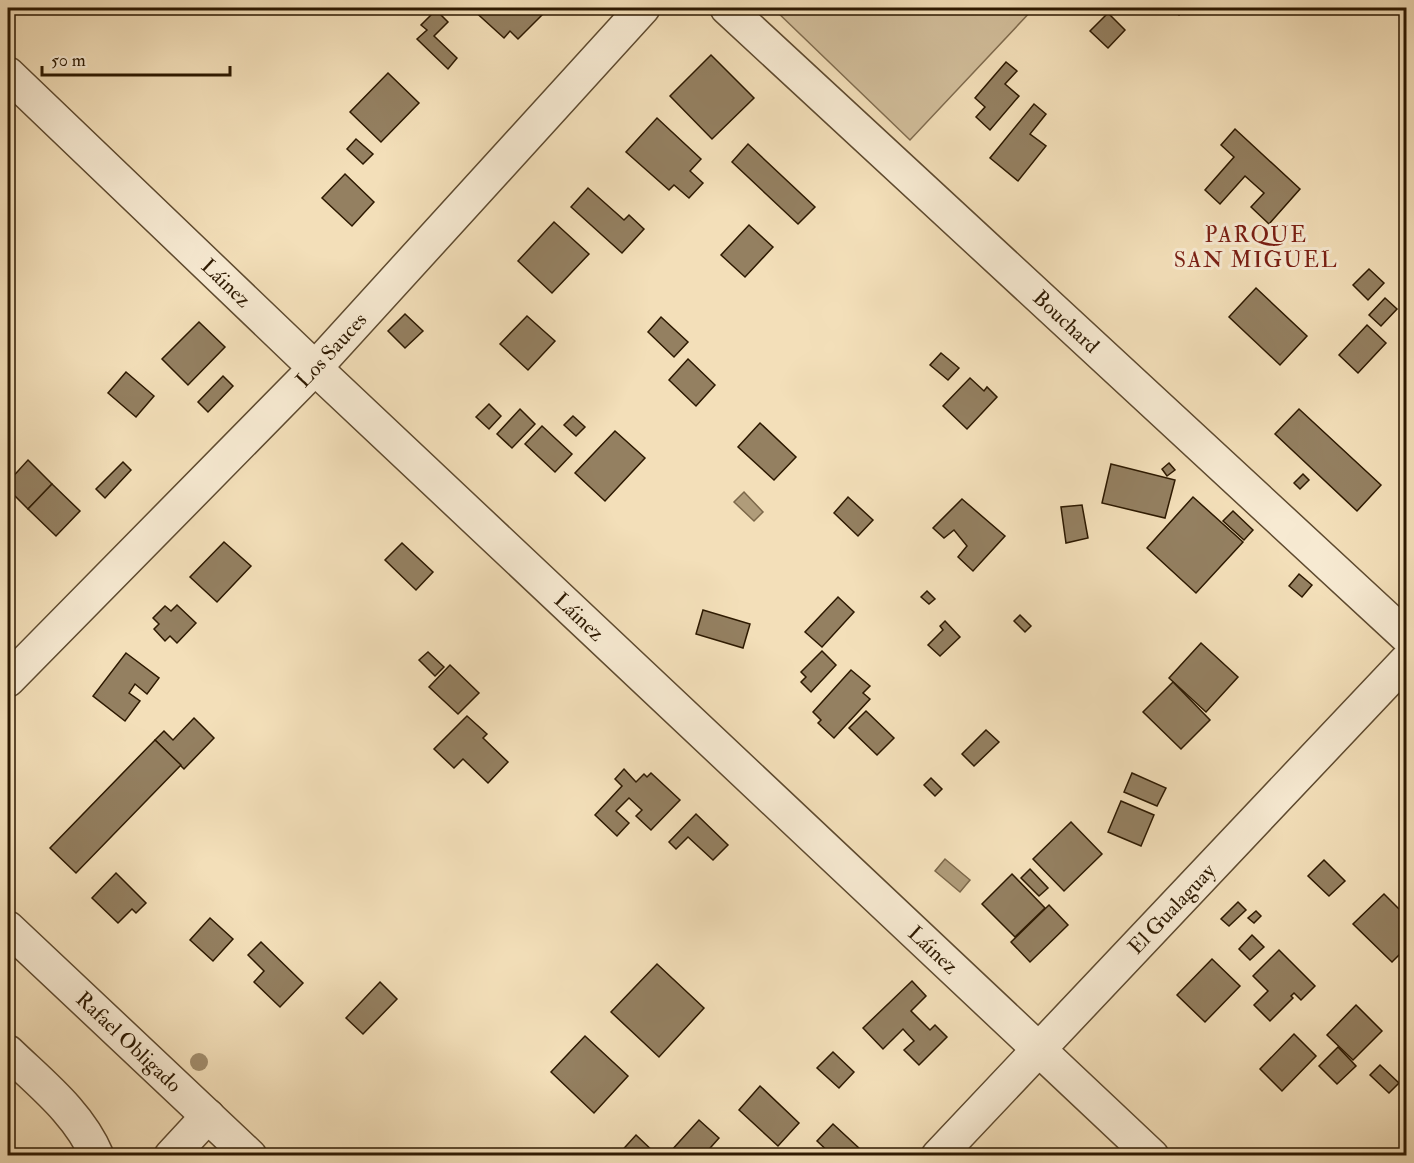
<svg xmlns="http://www.w3.org/2000/svg" width="1414" height="1163" font-family="'IM FELL Double Pica',serif">
	<style>
		.green { fill: #d1bd9a; stroke: #7f6b4e; stroke-width: 1.5 }
		.water { fill: #b09c7a; stroke: #7c684a; stroke-width: 1.5 }
		.building { fill: #948061; stroke: #2d1901; stroke-width: 1.5 }
		.lines { fill: none; stroke-linecap: round; stroke-linejoin: round }
		.minor-casing { stroke: #5e4a2f; stroke-width: 36 }
		.minor { stroke: #f7ead2; stroke-width: 33 }
		.tree { fill: #a18d6d }
		.labels { text-anchor: middle; dominant-baseline: central; stroke-width: 6; stroke-linejoin: round; paint-order: stroke }
		.street-label { font-size: 21px; fill: #2d1901; stroke: #f7ead2 }
		.neighbourhood-label { font-size: 22px; letter-spacing: 1.5px; fill: #7a1f14; stroke: #f7ead2 }
	</style>
	<rect width="100%" height="100%" fill="#f3dfb9"/>
	<filter id="stains"><feTurbulence type="fractalNoise" baseFrequency=".00333" numOctaves="4"/><feColorMatrix values="0 0 0 0 .2 0 0 0 0 .09 0 0 0 0 .02 0 0 0 .5 -.17"/></filter>
	<radialGradient id="worn" r=".72"><stop offset=".6" stop-color="#630" stop-opacity="0"/><stop offset="1" stop-color="#630" stop-opacity=".3"/></radialGradient>
	<path class="green" d="M 773,8 L 1034,8 L 910,140 Z"/>
	<g class="water">
		<path d="M 744,492 L 763,512 L 754,521 L 734,502 Z"/>
		<path d="M 945,859 L 970,880 L 960,892 L 935,871 Z"/>
	</g>
	<g class="building">
		<path d="M 471,8 L 549,8 L 518,39 L 510,31 L 504,38 Z"/>
		<path d="M 1171,8 L 1186,8 L 1179,15 Z"/>
		<path d="M 436,10 L 448,22 L 434,36 L 457,58 L 448,69 L 417,39 L 427,30 L 421,25 Z"/>
		<path d="M 1108,13 L 1125,30 L 1108,48 L 1090,31 Z"/>
		<path d="M 711,55 L 754,98 L 712,139 L 670,96 Z"/>
		<path d="M 1006,62 L 1017,71 L 1005,84 L 1019,96 L 990,130 L 976,117 L 985,107 L 975,98 Z"/>
		<path d="M 388,73 L 419,103 L 381,142 L 350,112 Z"/>
		<path d="M 1034,104 L 1046,114 L 1030,134 L 1046,146 L 1018,181 L 990,158 Z"/>
		<path d="M 657,118 L 701,159 L 690,171 L 703,183 L 689,198 L 674,185 L 669,190 L 626,152 Z"/>
		<path d="M 1235,129 L 1300,189 L 1269,224 L 1251,207 L 1264,193 L 1245,176 L 1220,204 L 1205,190 L 1234,157 L 1221,145 Z"/>
		<path d="M 356,139 L 373,154 L 363,164 L 347,149 Z"/>
		<path d="M 748,144 L 815,207 L 798,224 L 732,162 Z"/>
		<path d="M 345,174 L 374,202 L 352,226 L 322,198 Z"/>
		<path d="M 588,188 L 624,220 L 629,215 L 644,229 L 622,253 L 571,207 Z"/>
		<path d="M 554,222 L 589,254 L 552,293 L 518,261 Z"/>
		<path d="M 749,225 L 773,247 L 745,277 L 721,255 Z"/>
		<path d="M 1369,269 L 1384,283 L 1368,300 L 1353,285 Z"/>
		<path d="M 1256,288 L 1307,336 L 1280,365 L 1229,317 Z"/>
		<path d="M 1385,298 L 1397,309 L 1381,326 L 1369,315 Z"/>
		<path d="M 405,314 L 423,331 L 405,348 L 388,331 Z"/>
		<path d="M 527,316 L 555,341 L 528,370 L 500,344 Z"/>
		<path d="M 661,317 L 688,342 L 674,357 L 648,332 Z"/>
		<path d="M 199,322 L 225,347 L 188,385 L 162,359 Z"/>
		<path d="M 1367,325 L 1386,343 L 1358,373 L 1339,355 Z"/>
		<path d="M 941,353 L 959,368 L 948,380 L 930,365 Z"/>
		<path d="M 688,359 L 715,385 L 696,406 L 669,380 Z"/>
		<path d="M 126,372 L 154,396 L 136,417 L 108,393 Z"/>
		<path d="M 223,376 L 233,386 L 208,412 L 198,402 Z"/>
		<path d="M 970,378 L 984,391 L 987,387 L 997,397 L 967,429 L 943,406 Z"/>
		<path d="M 489,404 L 501,416 L 489,429 L 476,417 Z"/>
		<path d="M 520,409 L 535,424 L 512,448 L 497,434 Z"/>
		<path d="M 1299,409 L 1381,485 L 1357,511 L 1275,434 Z"/>
		<path d="M 573,416 L 585,427 L 576,436 L 564,425 Z"/>
		<path d="M 760,423 L 796,457 L 774,480 L 738,447 Z"/>
		<path d="M 542,426 L 572,454 L 555,472 L 525,444 Z"/>
		<path d="M 615,431 L 645,458 L 605,501 L 575,473 Z"/>
		<path d="M 28,460 L 52,484 L 28,509 L 8,489 L 8,482 Z"/>
		<path d="M 123,462 L 131,470 L 105,498 L 96,489 Z"/>
		<path d="M 1169,463 L 1175,470 L 1167,476 L 1162,469 Z"/>
		<path d="M 1111,464 L 1175,480 L 1165,518 L 1102,503 Z"/>
		<path d="M 1303,474 L 1309,480 L 1300,489 L 1294,483 Z"/>
		<path d="M 52,484 L 80,511 L 56,536 L 28,509 Z"/>
		<path d="M 848,497 L 873,520 L 858,536 L 834,513 Z"/>
		<path d="M 1193,497 L 1243,542 L 1196,593 L 1147,548 Z"/>
		<path d="M 962,499 L 1005,536 L 973,571 L 958,557 L 967,546 L 954,530 L 944,538 L 933,528 Z"/>
		<path d="M 1082,505 L 1088,538 L 1066,543 L 1061,507 Z"/>
		<path d="M 1233,511 L 1253,530 L 1244,540 L 1223,521 Z"/>
		<path d="M 224,542 L 251,566 L 217,602 L 190,577 Z"/>
		<path d="M 402,543 L 433,572 L 416,590 L 385,560 Z"/>
		<path d="M 1299,574 L 1312,585 L 1302,597 L 1289,586 Z"/>
		<path d="M 927,591 L 935,599 L 929,604 L 921,597 Z"/>
		<path d="M 838,597 L 854,612 L 822,647 L 805,632 Z"/>
		<path d="M 177,605 L 196,623 L 177,643 L 170,636 L 165,641 L 154,629 L 159,624 L 153,618 L 165,606 L 171,611 Z"/>
		<path d="M 703,610 L 750,624 L 743,648 L 696,634 Z"/>
		<path d="M 1020,615 L 1031,626 L 1025,632 L 1014,621 Z"/>
		<path d="M 945,621 L 960,637 L 940,656 L 928,645 L 943,630 L 940,626 Z"/>
		<path d="M 1201,643 L 1238,677 L 1206,712 L 1169,678 Z"/>
		<path d="M 822,651 L 836,665 L 811,692 L 801,682 L 806,677 L 801,672 Z"/>
		<path d="M 428,652 L 444,667 L 435,676 L 419,660 Z"/>
		<path d="M 126,653 L 159,678 L 147,694 L 135,684 L 129,693 L 140,701 L 125,721 L 93,696 Z"/>
		<path d="M 450,665 L 479,693 L 458,714 L 429,687 Z"/>
		<path d="M 851,670 L 870,686 L 863,693 L 870,699 L 834,738 L 818,723 L 821,720 L 813,712 Z"/>
		<path d="M 1173,682 L 1210,720 L 1181,749 L 1143,712 Z"/>
		<path d="M 866,711 L 894,738 L 877,755 L 849,728 Z"/>
		<path d="M 467,716 L 487,734 L 483,738 L 508,762 L 488,783 L 463,759 L 454,768 L 434,749 Z"/>
		<path d="M 194,718 L 214,738 L 184,769 L 155,740 L 164,731 L 173,740 Z"/>
		<path d="M 986,730 L 999,742 L 974,766 L 962,754 Z"/>
		<path d="M 155,740 L 181,765 L 76,873 L 50,848 Z"/>
		<path d="M 624,769 L 636,782 L 644,774 L 647,777 L 651,773 L 680,800 L 651,830 L 636,816 L 642,810 L 629,798 L 616,811 L 629,823 L 617,836 L 595,815 L 622,786 L 615,779 Z"/>
		<path d="M 1132,773 L 1166,788 L 1157,806 L 1124,792 Z"/>
		<path d="M 931,778 L 942,789 L 935,796 L 924,785 Z"/>
		<path d="M 1121,801 L 1154,815 L 1141,846 L 1108,832 Z"/>
		<path d="M 696,814 L 728,845 L 713,860 L 688,837 L 676,849 L 669,842 Z"/>
		<path d="M 1071,822 L 1102,854 L 1064,891 L 1033,859 Z"/>
		<path d="M 1324,860 L 1345,881 L 1329,896 L 1308,876 Z"/>
		<path d="M 1030,869 L 1048,888 L 1039,896 L 1021,878 Z"/>
		<path d="M 116,873 L 146,903 L 136,913 L 132,909 L 118,923 L 92,898 Z"/>
		<path d="M 1012,874 L 1045,908 L 1015,937 L 982,904 Z"/>
		<path d="M 1384,894 L 1406,916 L 1406,948 L 1392,962 L 1353,924 Z"/>
		<path d="M 1238,902 L 1246,910 L 1229,926 L 1221,919 Z"/>
		<path d="M 1049,905 L 1068,925 L 1030,962 L 1011,942 Z"/>
		<path d="M 1256,911 L 1261,916 L 1254,923 L 1248,918 Z"/>
		<path d="M 210,918 L 233,939 L 213,961 L 190,940 Z"/>
		<path d="M 1252,935 L 1264,947 L 1250,960 L 1239,949 Z"/>
		<path d="M 261,942 L 303,983 L 280,1007 L 254,982 L 264,971 L 248,955 Z"/>
		<path d="M 1279,950 L 1315,986 L 1301,1000 L 1294,993 L 1291,996 L 1293,998 L 1270,1021 L 1254,1005 L 1268,991 L 1253,976 Z"/>
		<path d="M 1212,959 L 1240,986 L 1205,1022 L 1177,995 Z"/>
		<path d="M 657,964 L 704,1008 L 659,1057 L 611,1012 Z"/>
		<path d="M 912,981 L 926,996 L 911,1011 L 930,1030 L 935,1025 L 947,1037 L 919,1065 L 904,1050 L 914,1041 L 903,1029 L 883,1049 L 863,1028 Z"/>
		<path d="M 380,982 L 397,999 L 363,1034 L 346,1018 Z"/>
		<path d="M 1356,1005 L 1382,1031 L 1353,1060 L 1327,1035 Z"/>
		<path d="M 1294,1034 L 1316,1056 L 1282,1091 L 1260,1069 Z"/>
		<path d="M 585,1036 L 628,1076 L 594,1113 L 551,1072 Z"/>
		<path d="M 1338,1047 L 1356,1066 L 1337,1084 L 1319,1066 Z"/>
		<path d="M 833,1052 L 854,1072 L 839,1088 L 817,1068 Z"/>
		<path d="M 1380,1065 L 1399,1083 L 1389,1093 L 1370,1075 Z"/>
		<path d="M 760,1086 L 799,1123 L 778,1146 L 739,1110 Z"/>
		<path d="M 699,1120 L 719,1138 L 703,1156 L 674,1156 L 670,1152 Z"/>
		<path d="M 833,1124 L 860,1149 L 853,1156 L 833,1156 L 817,1141 Z"/>
		<path d="M 636,1135 L 658,1156 L 617,1156 Z"/>
	</g>
	<g class="lines">
		<defs>
			<g id="minor">
				<path id="s1" d="M 727,8 L 1406,636"/>
				<path id="s2" d="M 8,74 L 315,368 L 1152,1156"/>
				<path id="s3" d="M 8,680 L 315,368 L 643,8"/>
				<path id="s4" d="M 8,928 L 250,1156"/>
				<path d="M 8,1052 C 40,1083 79,1113 97,1156"/>
				<path d="M 171,1156 L 208,1116"/>
				<path id="s5" d="M 938,1156 L 1406,661"/>
			</g>
		</defs>
		<use href="#minor" class="minor-casing"/>
		<use href="#minor" class="minor"/>
	</g>
	<circle class="tree" cx="199" cy="1062" r="9"/>
	<g class="labels">
		<g class="street-label">
			<text stroke="none"><textPath href="#s2" startOffset="302">Láinez</textPath></text>
			<text stroke="none"><textPath href="#s1" startOffset="462">Bouchard</textPath></text>
			<text stroke="none"><textPath href="#s3" startOffset="462">Los Sauces</textPath></text>
			<text stroke="none"><textPath href="#s2" startOffset="788">Láinez</textPath></text>
			<text stroke="none"><textPath href="#s5" startOffset="340">El Gualaguay</textPath></text>
			<text stroke="none"><textPath href="#s2" startOffset="1274">Láinez</textPath></text>
			<text stroke="none"><textPath href="#s4" startOffset="166">Rafael Obligado</textPath></text>
		</g>
		<g class="neighbourhood-label">
			<text x="1256" y="235">PARQUE<tspan x="1256" dy="25">SAN MIGUEL</tspan></text>
		</g>
	</g>
	<rect width="1414" height="1163" fill="none" stroke="#f3dfb9" stroke-width="30"/>
	<rect x="9" y="9" width="1396" height="1145" fill="none" stroke="#2d1901" stroke-width="3"/>
	<rect x="15" y="15" width="1384" height="1133" fill="none" stroke="#2d1901" stroke-width="1.5"/>
	<path d="M42 66v9h188v-9" fill="none" stroke="#2d1901" stroke-width="3"/>
	<text x="51" y="66" font-size="18" fill="#2d1901" stroke="#f7ead2" stroke-width="4.5" paint-order="stroke">50 m</text>
	<rect width="100%" height="100%" filter="url(#stains)"/>
	<rect width="100%" height="100%" fill="url(#worn)"/>
</svg>
